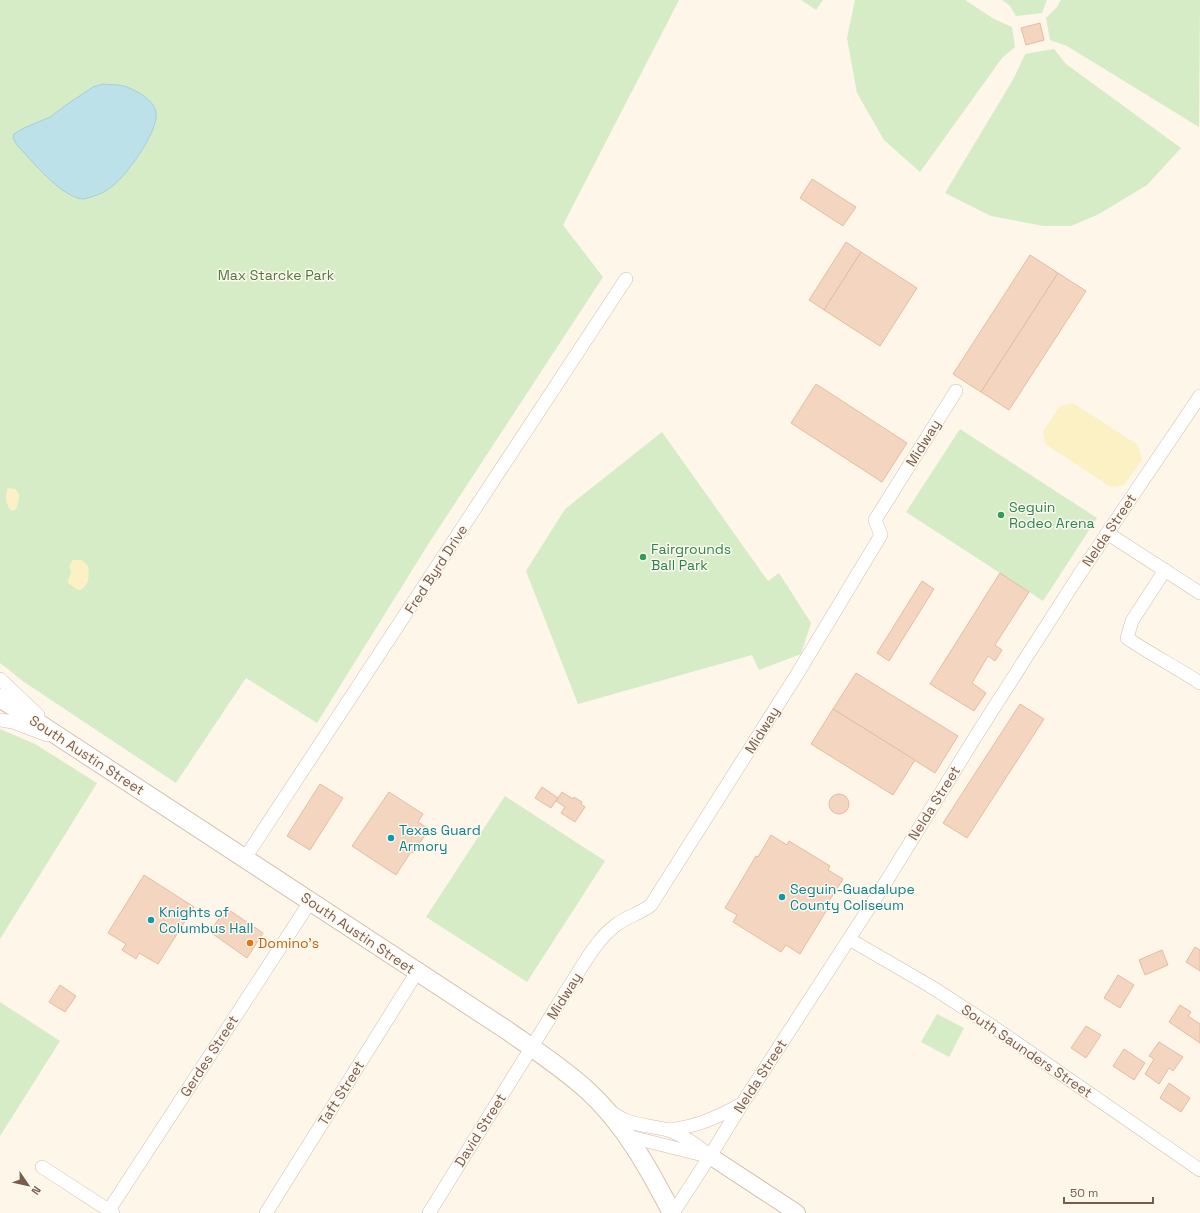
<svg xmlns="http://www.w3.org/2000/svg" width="1200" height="1213" font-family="'Space Grotesk',sans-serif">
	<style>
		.green { fill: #d5ecc7 }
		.sand { fill: #fcf1c4 }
		.water { fill: #bde1e8; stroke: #a2d0da }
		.building { fill: #f3d5c0; stroke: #e6bca0 }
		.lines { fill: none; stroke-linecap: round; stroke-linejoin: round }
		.minor-casing { stroke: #d0beae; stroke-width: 14 }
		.tertiary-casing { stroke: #d0beae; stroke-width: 18 }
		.secondary-casing { stroke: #d6c0ae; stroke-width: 20 }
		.minor { stroke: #fff; stroke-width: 13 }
		.tertiary { stroke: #fff; stroke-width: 16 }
		.secondary { stroke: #fff; stroke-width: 18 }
		.leisure-dot { fill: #2e9e5b; stroke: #fff9f0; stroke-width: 1.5 }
		.culture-dot { fill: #0f9aa8; stroke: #fff9f0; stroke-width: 1.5 }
		.food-dot { fill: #e8710a; stroke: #fff9f0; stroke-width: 1.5 }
		.labels { text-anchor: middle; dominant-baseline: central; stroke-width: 3; stroke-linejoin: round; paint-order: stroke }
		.park-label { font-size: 14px; fill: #507940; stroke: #fff9f0 }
		.street-label { font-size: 14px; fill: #795c4b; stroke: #fff9f0 }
		.leisure-label { font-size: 14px; fill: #27864d; stroke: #fff9f0; text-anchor: start }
		.culture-label { font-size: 14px; fill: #0d838f; stroke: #fff9f0; text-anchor: start }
		.food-label { font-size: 14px; fill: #c56008; stroke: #fff9f0; text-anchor: start }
	</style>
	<rect width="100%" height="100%" fill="#fdf6e9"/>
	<g class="green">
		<path d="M 0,0 L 679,0 L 563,225 L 603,277 L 429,543 L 317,723 L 246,678 L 176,783 L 24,682 L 0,663 Z"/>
		<path d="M 801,0 L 823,0 L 816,10 Z"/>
		<path d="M 855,0 L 965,0 L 994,19 L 1012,27 L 1015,47 L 1002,58 L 920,172 L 884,140 L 857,93 L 847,38 Z"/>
		<path d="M 1002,0 L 1047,0 L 1042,13 L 1016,16 L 1010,6 Z"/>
		<path d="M 1061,0 L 1200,0 L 1199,127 L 1067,46 L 1050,40 L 1046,18 L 1057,7 Z"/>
		<path d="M 1054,49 L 1066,64 L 1181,148 L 1147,185 L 1099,214 L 1071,226 L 1044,226 L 991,216 L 945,193 L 1014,78 L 1025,54 Z"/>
		<path d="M 960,429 L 1097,518 L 1043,601 L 906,512 Z"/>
		<path d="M 662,432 L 768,581 L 779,573 L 811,623 L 801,654 L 759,670 L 752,655 L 578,704 L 526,571 L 565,509 Z"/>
		<path d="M 0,729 L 35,744 L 97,783 L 0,939 Z"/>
		<path d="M 505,796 L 605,861 L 527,982 L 426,917 Z"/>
		<path d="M 0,1002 L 60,1041 L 0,1136 Z"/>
		<path d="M 937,1014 L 964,1028 L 949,1057 L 921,1042 Z"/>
	</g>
	<g class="sand">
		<path d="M 1073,403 L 1138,445 L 1142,460 L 1124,485 L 1111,487 L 1045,444 L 1043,431 L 1060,406 Z"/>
		<path d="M 8,488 L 15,489 L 19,494 C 18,527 0,503 8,488 Z"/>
		<path d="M 73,560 L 82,560 L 88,566 C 89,575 90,585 80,590 L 76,589 L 68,583 L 68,581 L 71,572 L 69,566 Z"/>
	</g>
	<path class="water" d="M 103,84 C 110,85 120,84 127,87 C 137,91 154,100 156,112 C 159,130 130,170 117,182 C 109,190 101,194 91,197 C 88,198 85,199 82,199 C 60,196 32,161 17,145 L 13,138 L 14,134 L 24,128 L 50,117 L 66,105 L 93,87 Z"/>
	<g class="building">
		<path d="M 1040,23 L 1044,40 L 1026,45 L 1021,28 Z"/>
		<path d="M 812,179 L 856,207 L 843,226 L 800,198 Z"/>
		<path d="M 846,242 L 861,252 L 824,310 L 809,300 Z"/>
		<path d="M 861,252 L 917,288 L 880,346 L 824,310 Z"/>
		<path d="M 1030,255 L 1058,273 L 981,392 L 953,374 Z"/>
		<path d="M 1058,273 L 1086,291 L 1009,410 L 981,392 Z"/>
		<path d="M 816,384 L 907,443 L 882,482 L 791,423 Z"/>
		<path d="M 1000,573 L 1029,592 L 995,645 L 1002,650 L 995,661 L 988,656 L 972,683 L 986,693 L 974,711 L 930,684 Z"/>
		<path d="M 922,581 L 934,589 L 889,661 L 877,653 Z"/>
		<path d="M 856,673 L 958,736 L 935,773 L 833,709 Z"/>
		<path d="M 1020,704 L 1044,719 L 967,838 L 943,823 Z"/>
		<path d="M 833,709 L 915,760 L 893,795 L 811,744 Z"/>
		<path d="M 320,784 L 343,798 L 310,850 L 287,836 Z"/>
		<path d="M 542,787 L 558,798 L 551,808 L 535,798 Z"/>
		<path d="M 389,792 L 423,814 L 418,822 L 429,829 L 413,853 L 411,852 L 396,875 L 352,846 Z"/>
		<path d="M 562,792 L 573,799 L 574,797 L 582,802 L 581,804 L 585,807 L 575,822 L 561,813 L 565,807 L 556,801 Z"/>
		<circle cx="839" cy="804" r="10"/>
		<path d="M 771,835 L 787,845 L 789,841 L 830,866 L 828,870 L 843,879 L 829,901 L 831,903 L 800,954 L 786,945 L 781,952 L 733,922 L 737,915 L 725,908 L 756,856 L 758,857 Z"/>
		<path d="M 144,875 L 194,907 L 158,964 L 139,953 L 136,959 L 122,950 L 126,944 L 108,933 Z"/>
		<path d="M 226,908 L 263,933 L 247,958 L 210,932 Z"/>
		<path d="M 1195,947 L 1200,950 L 1200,971 L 1186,962 Z"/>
		<path d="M 1162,950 L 1168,965 L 1145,975 L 1139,960 Z"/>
		<path d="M 1118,975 L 1134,985 L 1120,1008 L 1104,998 Z"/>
		<path d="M 60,985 L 76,996 L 65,1012 L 49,1002 Z"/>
		<path d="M 1180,1005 L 1191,1012 L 1188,1016 L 1200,1024 L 1200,1043 L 1169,1022 Z"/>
		<path d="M 1086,1026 L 1101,1035 L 1086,1058 L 1071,1048 Z"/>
		<path d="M 1159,1042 L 1183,1057 L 1173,1071 L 1169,1068 L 1159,1084 L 1145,1074 L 1154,1059 L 1149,1056 Z"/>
		<path d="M 1124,1049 L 1145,1063 L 1134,1080 L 1113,1066 Z"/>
		<path d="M 1169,1083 L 1190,1098 L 1181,1112 L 1160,1098 Z"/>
	</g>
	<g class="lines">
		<defs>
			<g id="minor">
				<path d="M 1107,533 L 1200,593"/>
				<path d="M 1165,570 L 1132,621 L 1127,638 C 1150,654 1176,667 1200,683"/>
				<path d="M 0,679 L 38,715"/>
				<path d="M 0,720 L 13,722 L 47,735"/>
				<path d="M 245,858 L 626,279"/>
				<path d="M 849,939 L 930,986 L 992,1026 L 1200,1170"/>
				<path d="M 611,1112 C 616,1115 620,1118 625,1120 C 638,1126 654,1126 668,1130 C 684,1135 698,1146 710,1156"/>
				<path d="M 669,1130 C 698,1126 716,1118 742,1104"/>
				<path d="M 627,1136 L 707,1156"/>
				<path d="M 42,1167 L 113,1213"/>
				<path d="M 109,1210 L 310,902"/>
				<path d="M 266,1213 L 417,972"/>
				<path d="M 429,1213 L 572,982 C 585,962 597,939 616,925 C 627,916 640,914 651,905 L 796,676 L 881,535 L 875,520 L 956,391"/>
				<path d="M 673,1213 L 710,1156 L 742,1104 L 884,885 L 979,731 L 1079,575 L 1200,396"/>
			</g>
			<path id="tertiary" d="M 710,1156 L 797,1213"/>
			<path id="secondary" d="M 0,698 L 508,1031 C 535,1050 563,1068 588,1091 C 625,1125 649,1169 672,1213"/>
		</defs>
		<use href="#minor" class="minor-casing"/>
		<use href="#tertiary" class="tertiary-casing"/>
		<use href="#secondary" class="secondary-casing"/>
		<use href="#minor" class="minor"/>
		<use href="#tertiary" class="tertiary"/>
		<use href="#secondary" class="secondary"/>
	</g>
	<g class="leisure-dot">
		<circle cx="1001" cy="515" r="4"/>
		<circle cx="643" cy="557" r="4"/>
	</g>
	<g class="culture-dot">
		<circle cx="391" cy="838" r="4"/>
		<circle cx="782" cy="897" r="4"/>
		<circle cx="151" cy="920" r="4"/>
	</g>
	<circle class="food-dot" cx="250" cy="943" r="4"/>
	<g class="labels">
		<g class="park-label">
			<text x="276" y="275">Max Starcke Park</text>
		</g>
		<g class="street-label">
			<text transform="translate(923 443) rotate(-58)">Midway</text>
			<text transform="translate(1109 530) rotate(-56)">Nelda Street</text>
			<text transform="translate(436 569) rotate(-57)">Fred Byrd Drive</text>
			<text transform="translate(762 730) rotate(-58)">Midway</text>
			<text transform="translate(87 755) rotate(33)">South Austin Street</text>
			<text transform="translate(934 803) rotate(-58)">Nelda Street</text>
			<text transform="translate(358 933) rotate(34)">South Austin Street</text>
			<text transform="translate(564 996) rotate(-58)">Midway</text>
			<text transform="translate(1027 1051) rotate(34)">South Saunders Street</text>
			<text transform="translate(209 1056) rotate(-57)">Gerdes Street</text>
			<text transform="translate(760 1076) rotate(-57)">Nelda Street</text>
			<text transform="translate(341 1093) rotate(-58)">Taft Street</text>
			<text transform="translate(480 1130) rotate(-58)">David Street</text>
		</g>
		<g class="leisure-label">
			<text x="1009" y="507">Seguin<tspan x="1009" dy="16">Rodeo Arena</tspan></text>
			<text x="651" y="549">Fairgrounds<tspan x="651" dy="16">Ball Park</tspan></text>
		</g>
		<g class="culture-label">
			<text x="399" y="830">Texas Guard<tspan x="399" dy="16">Armory</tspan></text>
			<text x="790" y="889">Seguin-Guadalupe<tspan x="790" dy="16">County Coliseum</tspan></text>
			<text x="159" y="912">Knights of<tspan x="159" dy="16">Columbus Hall</tspan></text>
		</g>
		<g class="food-label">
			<text x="258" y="943">Domino's</text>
		</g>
	</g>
	<g transform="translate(28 1185) rotate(124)" stroke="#fff9f0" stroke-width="3" paint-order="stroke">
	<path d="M0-3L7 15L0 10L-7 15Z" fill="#795c4b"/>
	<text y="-6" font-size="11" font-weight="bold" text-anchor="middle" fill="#795c4b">N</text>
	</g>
	<path d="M1064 1197v6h89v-6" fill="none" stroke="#795c4b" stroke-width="2"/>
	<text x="1070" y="1197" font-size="12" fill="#795c4b" stroke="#fff9f0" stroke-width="3" paint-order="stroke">50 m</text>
</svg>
